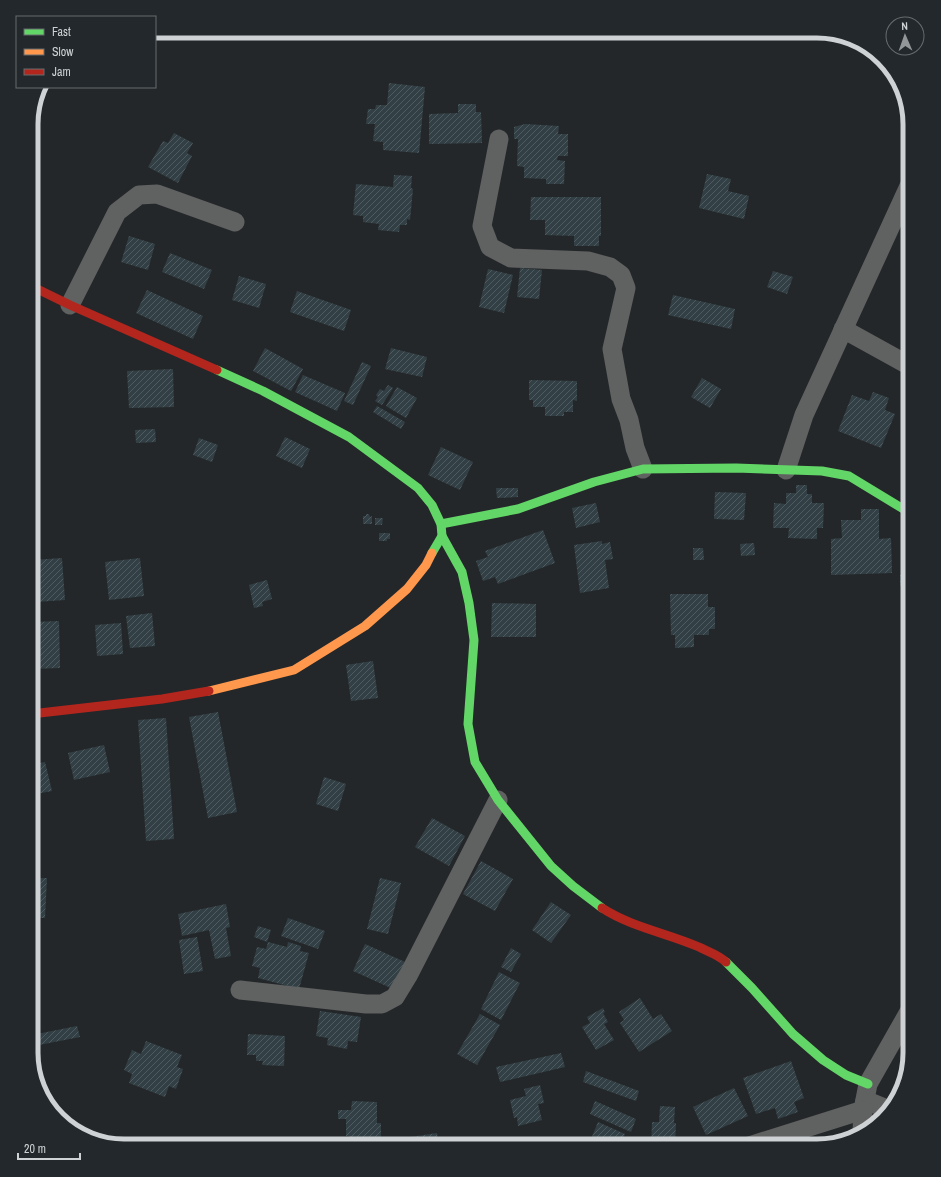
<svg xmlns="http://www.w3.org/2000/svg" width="941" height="1177" font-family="'Archivo Narrow',sans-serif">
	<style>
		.building { fill: url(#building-hatch) }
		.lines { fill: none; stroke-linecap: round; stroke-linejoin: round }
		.street { stroke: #606161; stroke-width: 19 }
		.fast { stroke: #63d668; stroke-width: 9 }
		.slow { stroke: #ff974d; stroke-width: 9 }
		.jam { stroke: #b3261e; stroke-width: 9 }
		.rim { fill: none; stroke: #ced2d4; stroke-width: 5 }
	</style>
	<defs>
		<pattern id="building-hatch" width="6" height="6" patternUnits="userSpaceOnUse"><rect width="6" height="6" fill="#324046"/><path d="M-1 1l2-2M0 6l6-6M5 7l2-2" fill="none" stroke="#4e5b60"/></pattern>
	</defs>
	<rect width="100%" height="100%" fill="#242729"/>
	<g class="building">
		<path d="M 389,83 L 425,87 L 419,153 L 383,150 L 383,142 L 373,141 L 375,124 L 366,124 L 368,109 L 375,109 L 376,105 L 387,105 Z"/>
		<path d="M 458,104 L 476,104 L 476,112 L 481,112 L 482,143 L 429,144 L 429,114 L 458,113 Z"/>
		<path d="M 525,124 L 559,126 L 558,134 L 568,134 L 568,156 L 558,156 L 557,160 L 565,161 L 564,184 L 546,184 L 546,179 L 524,178 L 524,167 L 517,166 L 518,139 L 514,139 L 514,127 Z"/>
		<path d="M 174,133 L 193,143 L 187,153 L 192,156 L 178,183 L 148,167 L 163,141 L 168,143 Z"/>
		<path d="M 707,174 L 731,179 L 728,191 L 749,196 L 744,219 L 699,208 Z"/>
		<path d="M 394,175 L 412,176 L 411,188 L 413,189 L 410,220 L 407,219 L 407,225 L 400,225 L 399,232 L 378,230 L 379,224 L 363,222 L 363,216 L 353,215 L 356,184 L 393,187 Z"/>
		<path d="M 531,197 L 601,197 L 601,236 L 599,236 L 599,246 L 574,246 L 574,236 L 545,235 L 545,220 L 530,220 Z"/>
		<path d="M 129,236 L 155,244 L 148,270 L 121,262 Z"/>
		<path d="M 170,253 L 212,270 L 204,289 L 162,272 Z"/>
		<path d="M 520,268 L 542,270 L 539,299 L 517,297 Z"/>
		<path d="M 488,269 L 513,275 L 504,313 L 479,307 Z"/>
		<path d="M 773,271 L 793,277 L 787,294 L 767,287 Z"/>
		<path d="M 239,276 L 266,284 L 259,308 L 232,300 Z"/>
		<path d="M 147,290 L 203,316 L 193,339 L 136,313 Z"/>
		<path d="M 297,291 L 351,310 L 344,331 L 290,312 Z"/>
		<path d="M 673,295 L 735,309 L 731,329 L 668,315 Z"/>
		<path d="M 265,348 L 303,369 L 291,391 L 253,371 Z"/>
		<path d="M 391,348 L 427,357 L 422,377 L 385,369 Z"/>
		<path d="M 362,362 L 371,366 L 353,405 L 344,401 Z"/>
		<path d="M 173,369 L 174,407 L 129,408 L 127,371 Z"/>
		<path d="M 303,375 L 345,393 L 337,411 L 295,392 Z"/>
		<path d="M 702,378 L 721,389 L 710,408 L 691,397 Z"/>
		<path d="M 529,380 L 577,381 L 577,401 L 573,400 L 573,412 L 564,412 L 564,416 L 545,416 L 545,407 L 533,407 L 533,400 L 529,400 Z"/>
		<path d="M 388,385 L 393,388 L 382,405 L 375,401 L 378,397 L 376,395 L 380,389 L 384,391 Z"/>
		<path d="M 397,387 L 417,398 L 406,418 L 386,406 Z"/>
		<path d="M 873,392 L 889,398 L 885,410 L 895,414 L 881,448 L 838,431 L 852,395 L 869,401 Z"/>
		<path d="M 377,406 L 405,422 L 401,429 L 373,412 Z"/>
		<path d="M 155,429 L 156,442 L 136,443 L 135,430 Z"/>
		<path d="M 285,437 L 310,449 L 302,468 L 276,456 Z"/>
		<path d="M 199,438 L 218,445 L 212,462 L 193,455 Z"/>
		<path d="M 441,447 L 473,462 L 460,490 L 428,475 Z"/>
		<path d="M 796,485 L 807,485 L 807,494 L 812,494 L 812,503 L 824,503 L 823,528 L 817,528 L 817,539 L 788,538 L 789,528 L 773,528 L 774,503 L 786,504 L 786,493 L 796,493 Z"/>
		<path d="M 496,488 L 518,488 L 518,497 L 497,498 Z"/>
		<path d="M 715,492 L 746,493 L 744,520 L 714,519 Z"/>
		<path d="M 596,503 L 600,522 L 576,528 L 572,508 Z"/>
		<path d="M 861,509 L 879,509 L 879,539 L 891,538 L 892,573 L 831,575 L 831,539 L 842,538 L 841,520 L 861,520 Z"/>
		<path d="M 366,514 L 369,514 L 370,517 L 372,516 L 372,524 L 363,524 L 363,516 L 366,516 Z"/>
		<path d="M 375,518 L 383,518 L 382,525 L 375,525 Z"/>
		<path d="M 543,530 L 555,563 L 498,584 L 495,577 L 483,581 L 476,561 L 488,557 L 485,551 Z"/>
		<path d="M 379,533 L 390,533 L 390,539 L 387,539 L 387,541 L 379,541 Z"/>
		<path d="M 602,541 L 602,544 L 610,542 L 613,559 L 605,560 L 609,588 L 580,593 L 574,545 Z"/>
		<path d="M 754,543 L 755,555 L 741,556 L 740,544 Z"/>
		<path d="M 693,548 L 703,548 L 704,560 L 693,560 Z"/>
		<path d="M 62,558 L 65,600 L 36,602 L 33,560 Z"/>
		<path d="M 140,558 L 144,596 L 109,600 L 105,562 Z"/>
		<path d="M 910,574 L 910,586 L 900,586 L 900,575 Z"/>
		<path d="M 267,580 L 272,599 L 262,602 L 263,606 L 254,608 L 249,585 Z"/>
		<path d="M 670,594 L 708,594 L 708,607 L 715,607 L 715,629 L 709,629 L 709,635 L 694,635 L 694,647 L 675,648 L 675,635 L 671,635 Z"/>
		<path d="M 492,603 L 536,604 L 536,637 L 491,637 Z"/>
		<path d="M 152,613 L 155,646 L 130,648 L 126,616 Z"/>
		<path d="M 59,621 L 60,668 L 31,669 L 31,622 Z"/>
		<path d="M 121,623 L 123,654 L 97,656 L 95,625 Z"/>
		<path d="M 373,661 L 378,698 L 351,701 L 346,665 Z"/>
		<path d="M 218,712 L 237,812 L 208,818 L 189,717 Z"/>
		<path d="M 166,718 L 174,839 L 146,841 L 138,720 Z"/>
		<path d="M 104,745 L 110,772 L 74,780 L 68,753 Z"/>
		<path d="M 45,762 L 52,791 L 31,795 L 31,765 Z"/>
		<path d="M 324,777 L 346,784 L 338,811 L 316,804 Z"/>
		<path d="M 432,818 L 465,836 L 449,866 L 415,847 Z"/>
		<path d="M 481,861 L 513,879 L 495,911 L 463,894 Z"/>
		<path d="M 31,878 L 47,878 L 45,918 L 31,918 Z"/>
		<path d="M 380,878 L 401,883 L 388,934 L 367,929 Z"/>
		<path d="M 551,902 L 571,915 L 551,943 L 532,930 Z"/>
		<path d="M 226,904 L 230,927 L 226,928 L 231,956 L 215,959 L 209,930 L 182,936 L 178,914 Z"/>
		<path d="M 288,918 L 325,931 L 318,949 L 281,936 Z"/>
		<path d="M 258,926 L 271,930 L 267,942 L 254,937 Z"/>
		<path d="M 197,937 L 203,971 L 184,974 L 179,940 Z"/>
		<path d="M 268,942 L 287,947 L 288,942 L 301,946 L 300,951 L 309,953 L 299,989 L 258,978 L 260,968 L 252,966 L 257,947 L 266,949 Z"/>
		<path d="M 365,944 L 405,962 L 393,989 L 353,971 Z"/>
		<path d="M 511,948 L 521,954 L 511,972 L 501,967 Z"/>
		<path d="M 499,972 L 520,983 L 501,1020 L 481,1009 Z"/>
		<path d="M 640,998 L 653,1019 L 661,1014 L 672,1031 L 639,1052 L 620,1023 L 624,1020 L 619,1012 Z"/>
		<path d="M 603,1008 L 605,1012 L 603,1013 L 608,1022 L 604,1024 L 614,1040 L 596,1050 L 582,1027 L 590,1023 L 587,1017 Z"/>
		<path d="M 320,1011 L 361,1017 L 357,1042 L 348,1041 L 347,1049 L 327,1045 L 328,1038 L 316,1036 Z"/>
		<path d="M 480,1014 L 500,1025 L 477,1065 L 457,1054 Z"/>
		<path d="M 77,1026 L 80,1037 L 39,1045 L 37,1034 Z"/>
		<path d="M 248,1034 L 285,1036 L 284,1066 L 262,1065 L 263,1061 L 256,1061 L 256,1055 L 247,1055 Z"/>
		<path d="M 146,1041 L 182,1055 L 177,1067 L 183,1069 L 176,1089 L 169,1086 L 165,1097 L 129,1083 L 132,1074 L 124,1070 L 132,1050 L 141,1054 Z"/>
		<path d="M 561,1053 L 565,1067 L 500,1082 L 496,1067 Z"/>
		<path d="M 791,1061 L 804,1098 L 794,1102 L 798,1112 L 778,1119 L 775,1108 L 756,1114 L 743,1078 Z"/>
		<path d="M 586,1071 L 639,1091 L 636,1101 L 583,1082 Z"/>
		<path d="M 540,1085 L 544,1103 L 538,1104 L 542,1120 L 518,1126 L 517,1117 L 514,1118 L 510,1100 L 526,1096 L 524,1089 Z"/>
		<path d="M 734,1088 L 748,1116 L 706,1135 L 693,1107 Z"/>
		<path d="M 352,1101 L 377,1102 L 377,1123 L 381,1123 L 381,1142 L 349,1142 L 349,1136 L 346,1136 L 346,1119 L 338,1119 L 338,1110 L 351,1110 Z"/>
		<path d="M 595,1101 L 636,1119 L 631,1132 L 590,1114 Z"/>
		<path d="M 660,1106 L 675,1107 L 674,1123 L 676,1123 L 675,1146 L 651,1146 L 652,1122 L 659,1122 Z"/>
		<path d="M 598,1122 L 625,1134 L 620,1146 L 608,1146 L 591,1139 Z"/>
		<path d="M 437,1133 L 439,1146 L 405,1146 L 404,1138 Z"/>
		<path d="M 701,1138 L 705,1146 L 684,1146 Z"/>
	</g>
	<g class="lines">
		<g class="street">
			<path d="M 499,139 L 482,226 L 490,247 L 511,258 L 588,261 L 610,267 L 621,275 L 626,288 L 612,349 L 621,399 L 629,420 L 635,448 L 643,469"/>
			<path d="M 70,305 L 117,212 L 139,195 L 157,194 L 235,222"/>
			<path d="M 843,329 L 910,366"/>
			<path d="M 786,470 L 804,415 L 910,184"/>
			<path d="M 240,990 L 366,1004 L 382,1004 L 395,997 L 409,974 L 498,800"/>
			<path d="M 865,1100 L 887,1109"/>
			<path d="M 862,1132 L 863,1110 L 868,1084 L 910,1010"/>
			<path d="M 749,1146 L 863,1110"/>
		</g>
		<g class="fast">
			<path d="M 217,370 L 263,391 L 349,437 L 418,488 L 432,505 L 441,524 L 442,536 L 432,553"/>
			<path d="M 441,524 L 518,509 L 594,482 L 643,469 L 736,468 L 822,471 L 849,476 L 910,513"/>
			<path d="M 442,536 L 462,572 L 469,603 L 474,640 L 468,724 L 475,762 L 498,800 L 551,866 L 573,886 L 602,908"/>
			<path d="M 726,962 L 752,988 L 793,1034 L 823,1060 L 846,1075 L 868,1084"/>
		</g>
		<path class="slow" d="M 209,691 L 294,670 L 365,626 L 407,589 L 426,565 L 432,553"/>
		<g class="jam">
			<path d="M 31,286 L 70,305 L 217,370"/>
			<path d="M 31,714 L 162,699 L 209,691"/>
			<path d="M 602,908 C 631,927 667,933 699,947 C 709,952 719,955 726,962"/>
		</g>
	</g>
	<path d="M0 0H941V1177H0ZM124 38H817A86 86 0 0 1 903 124V1053A86 86 0 0 1 817 1139H124A86 86 0 0 1 38 1053V124A86 86 0 0 1 124 38Z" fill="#22282b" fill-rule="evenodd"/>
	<path class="rim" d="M124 38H817A86 86 0 0 1 903 124V1053A86 86 0 0 1 817 1139H124A86 86 0 0 1 38 1053V124A86 86 0 0 1 124 38Z"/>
	<rect x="16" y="16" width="140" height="72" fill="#22282b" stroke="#676c6f"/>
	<rect x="24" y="29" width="20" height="6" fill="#63d668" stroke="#676c6f"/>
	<text x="52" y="36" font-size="12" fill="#ced2d4">Fast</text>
	<rect x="24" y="49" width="20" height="6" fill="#ff974d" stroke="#676c6f"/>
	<text x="52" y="56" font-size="12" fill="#ced2d4">Slow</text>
	<rect x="24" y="69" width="20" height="6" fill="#b3261e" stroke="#676c6f"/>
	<text x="52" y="76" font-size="12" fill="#ced2d4">Jam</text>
	<g transform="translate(905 36) rotate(358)"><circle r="19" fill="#22282b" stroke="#676c6f"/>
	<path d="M0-3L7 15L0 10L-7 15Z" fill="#929698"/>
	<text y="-6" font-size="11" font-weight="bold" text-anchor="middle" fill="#ced2d4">N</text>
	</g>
	<path d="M18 1153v6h62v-6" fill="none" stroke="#ced2d4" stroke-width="2"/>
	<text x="24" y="1153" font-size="12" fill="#ced2d4" stroke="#22282b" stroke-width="3" paint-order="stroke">20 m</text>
</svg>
